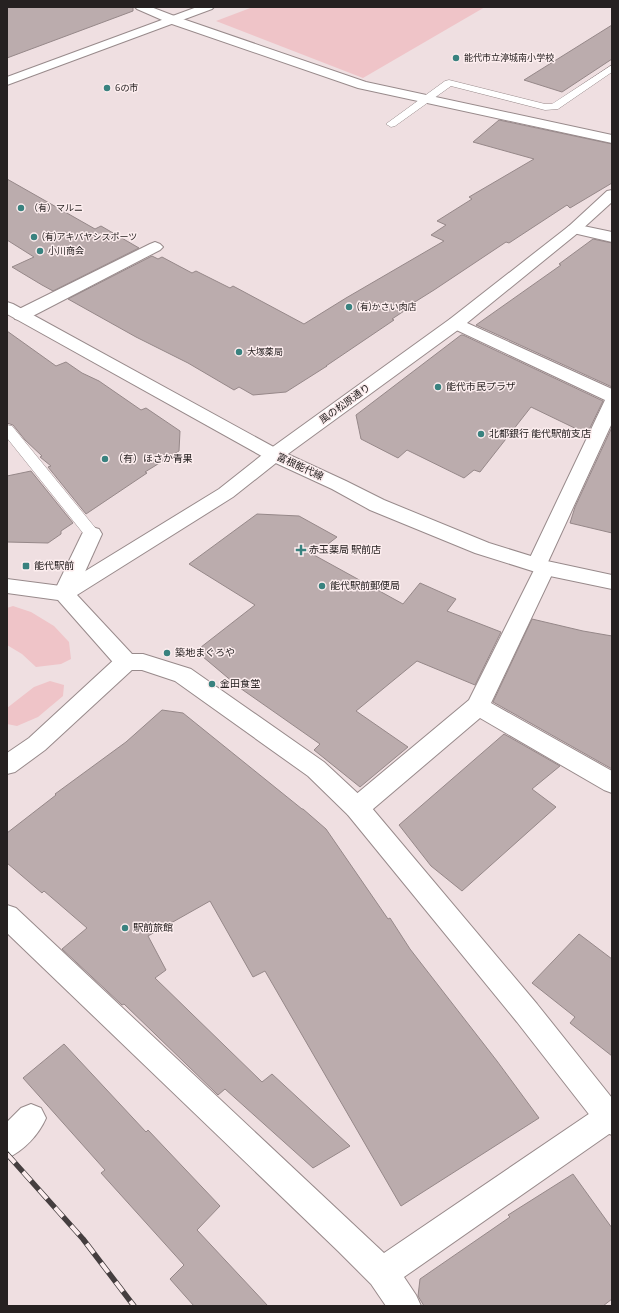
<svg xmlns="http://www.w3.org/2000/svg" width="619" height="1313" font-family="Bitter,'Noto Sans JP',serif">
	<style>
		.green { fill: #efc4c8 }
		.building { fill: #bbacad; stroke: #968889 }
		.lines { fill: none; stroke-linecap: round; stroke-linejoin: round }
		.service-casing { stroke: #988a8b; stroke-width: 1 }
		.pedestrian-casing { stroke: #988a8b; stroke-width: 2 }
		.minor-casing { stroke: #988a8b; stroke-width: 2 }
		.tertiary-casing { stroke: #988a8b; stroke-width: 2 }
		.secondary-casing { stroke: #988a8b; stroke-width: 2 }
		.service { fill: #fff; fill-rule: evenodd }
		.pedestrian { fill: #fff; fill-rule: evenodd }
		.minor { fill: #fff; fill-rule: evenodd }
		.tertiary { fill: #fff; fill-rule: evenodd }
		.secondary { fill: #fff; fill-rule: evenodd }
		.rail-casing { stroke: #453e3f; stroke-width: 5.5 }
		.rail { stroke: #fcedee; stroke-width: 4; stroke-dasharray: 12; stroke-linecap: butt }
		.poi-dot { fill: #39827f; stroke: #fcedee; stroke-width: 1.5 }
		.labels { text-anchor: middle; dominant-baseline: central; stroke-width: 3; stroke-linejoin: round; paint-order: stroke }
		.far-poi-label { font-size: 9px; fill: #262121; stroke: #fcedee; text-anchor: start }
		.poi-label { font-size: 10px; fill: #262121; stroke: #fcedee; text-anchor: start }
		.street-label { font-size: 10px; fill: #262121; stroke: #fcedee }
	</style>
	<rect width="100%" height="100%" fill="#efdfe1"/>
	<g class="green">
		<path d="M 253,7 L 485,7 L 363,78 L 216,21 Z"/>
		<path d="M 13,606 L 31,612 L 54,626 L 69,642 L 71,659 L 61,664 L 36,667 L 22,654 L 7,645 L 7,608 Z"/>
		<path d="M 50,681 L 64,685 L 63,696 L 38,717 L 17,726 L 7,724 L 7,708 L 34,687 Z"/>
	</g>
	<g class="building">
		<path d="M 7,7 L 133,7 L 133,11 L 7,58 Z"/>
		<path d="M 612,25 L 612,59 L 562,92 L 524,80 Z"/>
		<path d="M 499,120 L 612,144 L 612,183 L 570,208 L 567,205 L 509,243 L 506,242 L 434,290 L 402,310 L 404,311 L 392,319 L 394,320 L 326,366 L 327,366 L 286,392 L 253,395 L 239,387 L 234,390 L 188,363 L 136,337 L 68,299 L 152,256 L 158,259 L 162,257 L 192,273 L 196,271 L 230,288 L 233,286 L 304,324 L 346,298 L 444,241 L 431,235 L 446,225 L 437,221 L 472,199 L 469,197 L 534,159 L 473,142 Z"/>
		<path d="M 7,179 L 95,229 L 101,226 L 139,248 L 53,291 L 42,285 L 12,267 L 34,257 L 7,240 Z"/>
		<path d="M 593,239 L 612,243 L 612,387 L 476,325 L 561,265 L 559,264 Z"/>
		<path d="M 7,331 L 56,366 L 66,362 L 82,373 L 99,381 L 141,410 L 146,408 L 180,431 L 179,451 L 145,472 L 147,473 L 86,514 L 48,467 L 51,466 L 40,457 L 42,456 L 25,440 L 13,425 L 7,423 Z"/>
		<path d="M 461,335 L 463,335 L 603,401 L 587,434 L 531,407 L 480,472 L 474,470 L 464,478 L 407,450 L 398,458 L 361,439 L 356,415 Z"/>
		<path d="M 612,427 L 612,533 L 570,523 L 575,507 Z"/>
		<path d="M 31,471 L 73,523 L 61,531 L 61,534 L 48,543 L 7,542 L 7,476 Z"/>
		<path d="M 257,514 L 299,516 L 337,537 L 314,555 L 403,604 L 420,583 L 456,599 L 447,611 L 501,632 L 475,685 L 417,661 L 356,711 L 408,747 L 360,787 L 314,750 L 320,744 L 240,688 L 196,651 L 255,605 L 189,564 Z"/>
		<path d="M 532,619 L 583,631 L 612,636 L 612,769 L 493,702 Z"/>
		<path d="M 162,710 L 183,713 L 302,809 L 303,809 L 326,829 L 388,919 L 390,918 L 410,949 L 497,1061 L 539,1118 L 401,1206 L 265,971 L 253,977 L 210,901 L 148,936 L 166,970 L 155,978 L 262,1082 L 272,1074 L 350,1146 L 313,1168 L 225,1089 L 218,1095 L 124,1004 L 122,1005 L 62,949 L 87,928 L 44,891 L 42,893 L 7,863 L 7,833 L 56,795 L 55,794 L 126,742 Z"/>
		<path d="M 504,734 L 560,766 L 532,789 L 556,807 L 462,891 L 431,866 L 399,825 Z"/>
		<path d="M 579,934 L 612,959 L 612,1056 L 570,1023 L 575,1017 L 532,983 Z"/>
		<path d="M 64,1044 L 146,1132 L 148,1130 L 220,1206 L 197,1230 L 268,1306 L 194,1306 L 170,1279 L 184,1265 L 101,1173 L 105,1170 L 23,1078 Z"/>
		<path d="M 573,1174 L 612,1228 L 612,1299 L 603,1306 L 424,1306 L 418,1296 L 420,1279 L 510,1217 L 508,1215 Z"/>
	</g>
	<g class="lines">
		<defs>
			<g id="service">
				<path d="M 612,65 L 612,72 L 558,109 L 545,110 L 451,86 L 395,126 L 391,127 L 386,124 L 445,81 L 449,80 L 545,104 L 552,104 Z"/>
				<path d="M 7,425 L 12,426 L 97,530 L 100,534 L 97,538 L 92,539 L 87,538 L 7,438 Z"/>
			</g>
			<path id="pedestrian" d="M 31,1104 L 41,1108 L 46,1118 C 39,1134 24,1151 7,1158 L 7,1122 L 21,1108 Z"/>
			<g id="minor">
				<path d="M 135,7 L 151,7 L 177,17 L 366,82 L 612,135 L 612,143 L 358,88 L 169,23 L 137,9 Z"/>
				<path d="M 574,224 L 612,232 L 612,242 L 569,232 L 566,229 L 569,226 Z"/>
				<path d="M 155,242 L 160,244 L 163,247 L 160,250 L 27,319 L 21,320 L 15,319 L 13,315 L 15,311 L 150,244 Z"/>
				<path d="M 456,318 L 612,389 L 612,423 L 548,562 L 552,563 L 555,568 L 491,703 L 612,771 L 612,793 L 604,790 L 480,718 L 366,815 L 357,818 L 348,815 L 345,808 L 348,801 L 469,700 L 534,570 L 530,569 L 527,564 L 605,400 L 450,327 L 448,323 L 450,319 Z"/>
				<path d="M 92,527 L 99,529 L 102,534 L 75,594 L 71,599 L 64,601 L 57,599 L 53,594 L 82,534 L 85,529 Z"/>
				<path d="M 126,654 L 134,656 L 137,662 L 134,668 L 45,750 L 15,772 L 7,774 L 7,753 L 29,738 L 118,656 Z"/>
				<path d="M 7,905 L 16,908 L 384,1253 L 602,1105 L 612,1101 L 612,1132 L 404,1277 L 416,1295 L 421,1306 L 386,1306 L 371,1284 L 338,1251 L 7,933 Z"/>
			</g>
			<g id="tertiary">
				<path d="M 197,7 L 214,7 L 212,9 L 7,85 L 7,77 Z"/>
				<path d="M 612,190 L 612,202 L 579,232 L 462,327 L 281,459 L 233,497 L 77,595 L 132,654 L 143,654 L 191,669 L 324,762 L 366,801 L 537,1004 L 612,1098 L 612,1135 L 602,1131 L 517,1022 L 348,815 L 308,776 L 175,681 L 142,670 L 126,670 L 118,668 L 58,600 L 7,593 L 7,579 L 61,586 L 219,489 L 267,451 L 450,319 L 569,226 L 607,191 Z"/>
			</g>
			<path id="secondary" d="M 7,302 L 13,304 L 281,451 L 346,481 L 384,500 L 489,543 L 547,561 L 612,575 L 612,589 L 545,575 L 475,553 L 370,510 L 332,489 L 267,459 L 7,314 Z"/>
		</defs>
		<use href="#service" class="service-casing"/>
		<use href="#pedestrian" class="pedestrian-casing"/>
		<use href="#minor" class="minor-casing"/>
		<use href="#tertiary" class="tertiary-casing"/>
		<use href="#secondary" class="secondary-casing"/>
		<use href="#service" class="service"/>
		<use href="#pedestrian" class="pedestrian"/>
		<use href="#minor" class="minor"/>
		<use href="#tertiary" class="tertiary"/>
		<use href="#secondary" class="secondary"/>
		<defs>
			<path id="rail" d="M 7,1154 L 83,1239 L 134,1306"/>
		</defs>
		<use href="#rail" class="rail-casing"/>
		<use href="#rail" class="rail"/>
	</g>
	<g class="poi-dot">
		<circle cx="456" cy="58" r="4"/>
		<circle cx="107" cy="88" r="4"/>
		<circle cx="21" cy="208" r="4"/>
		<circle cx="34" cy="237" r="4"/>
		<circle cx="40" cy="251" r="4"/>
		<circle cx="349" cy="307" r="4"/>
		<circle cx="239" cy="352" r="4"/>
		<circle cx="438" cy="387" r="4"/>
		<circle cx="481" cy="434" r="4"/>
		<circle cx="105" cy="459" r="4"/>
		<path d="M299 544h4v4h4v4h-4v4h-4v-4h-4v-4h4z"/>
		<rect x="22" y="562" width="8" height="8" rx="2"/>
		<circle cx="322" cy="586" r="4"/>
		<circle cx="167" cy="653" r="4"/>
		<circle cx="212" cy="684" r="4"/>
		<circle cx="125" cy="928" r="4"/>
	</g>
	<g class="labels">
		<g class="far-poi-label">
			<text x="464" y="58">能代市立渟城南小学校</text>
			<text x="115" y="88">6の市</text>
			<text x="29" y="208">（有）マルニ</text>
			<text x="42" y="237">(有)アキバヤシスポーツ</text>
			<text x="48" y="251">小川商会</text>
			<text x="357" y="307">(有)かさい肉店</text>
			<text x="247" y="352">大塚薬局</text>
		</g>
		<g class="poi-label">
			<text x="446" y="387">能代市民プラザ</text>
			<text x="489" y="434">北都銀行 能代駅前支店</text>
			<text x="113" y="459">（有）ほさか青果</text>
			<text x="309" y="550">赤玉薬局 駅前店</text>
			<text x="34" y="566">能代駅前</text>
			<text x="330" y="586">能代駅前郵便局</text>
			<text x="175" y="653">築地まぐろや</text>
			<text x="220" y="684">金田食堂</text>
			<text x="133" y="928">駅前旅館</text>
		</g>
		<g class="street-label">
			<text transform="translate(345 404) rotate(-36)">風の松原通り</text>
			<text transform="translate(300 467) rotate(25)">富根能代線</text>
		</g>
	</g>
	<rect width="619" height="1313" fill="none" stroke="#262121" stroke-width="16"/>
</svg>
